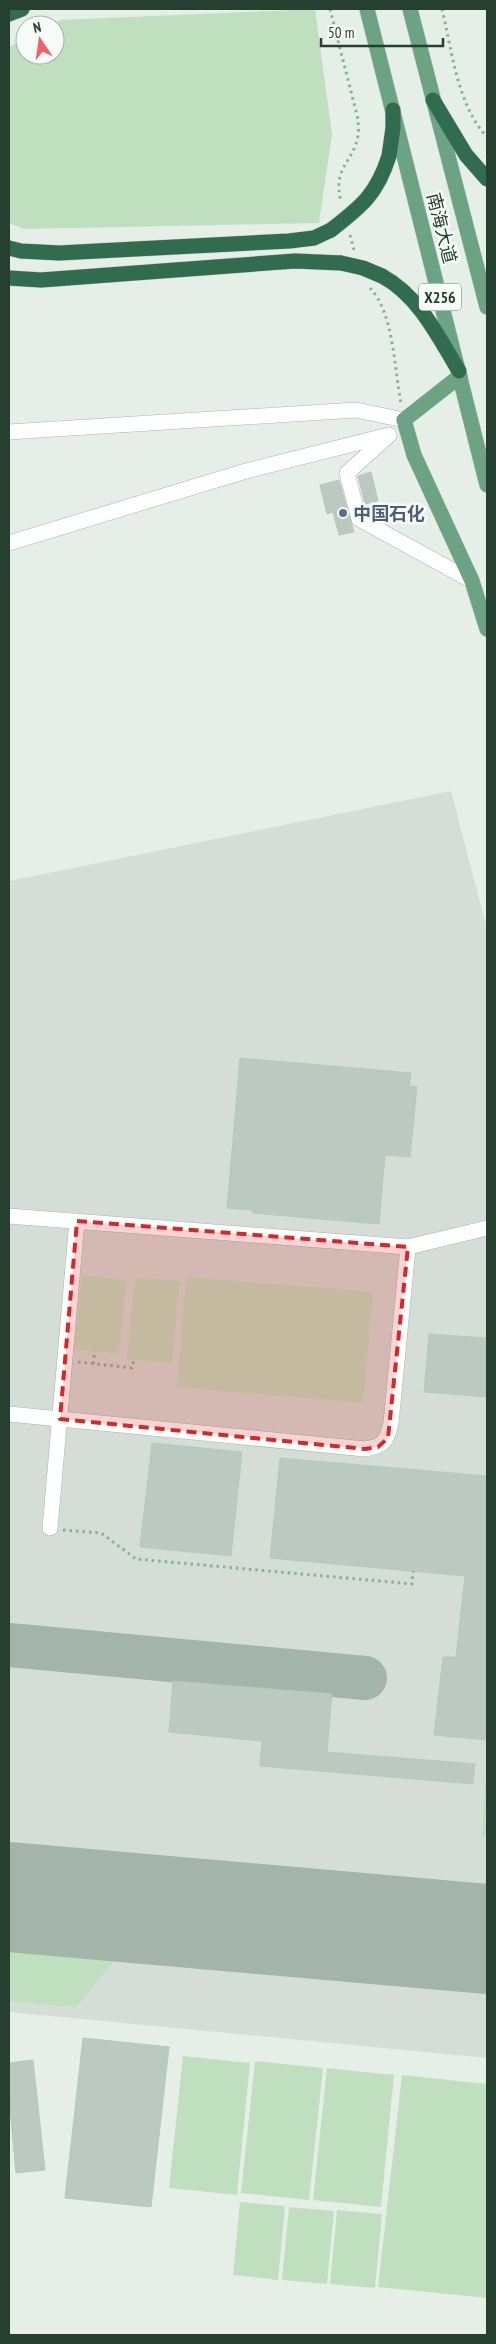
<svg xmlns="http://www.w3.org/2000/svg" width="496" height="2344" font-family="'PT Sans Narrow','Noto Sans SC',sans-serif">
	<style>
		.built { fill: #d4ded6 }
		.green { fill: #c0dfbf }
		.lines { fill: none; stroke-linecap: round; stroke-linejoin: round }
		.taxiway { stroke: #a3b4aa; stroke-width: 44 }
		.runway { stroke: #a3b4aa; stroke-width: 110 }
		.building { fill: #bbc9c0; stroke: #b8c8bc }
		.minor-casing { stroke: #a8b6ad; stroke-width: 16 }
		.major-casing { stroke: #c2cac5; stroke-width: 16 }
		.highway-casing { stroke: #c2cac5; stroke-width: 16 }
		.path { stroke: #87b197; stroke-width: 3; stroke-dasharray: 2.5 4; stroke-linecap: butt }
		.minor { stroke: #fff; stroke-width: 15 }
		.major { stroke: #6ba384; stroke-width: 15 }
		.highway { stroke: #316c4e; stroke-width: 15 }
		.highway-bridge-casing { stroke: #c2cac5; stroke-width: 16; stroke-linecap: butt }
		.highway-bridge { stroke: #316c4e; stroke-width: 15 }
		.marked { fill: #d62828; fill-opacity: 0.2; stroke: #d62828; stroke-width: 4; stroke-dasharray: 10 6; stroke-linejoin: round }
		.service-dot { fill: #5c6f8a; stroke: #f6fbf7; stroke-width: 2 }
		.labels { text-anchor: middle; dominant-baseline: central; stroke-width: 5; stroke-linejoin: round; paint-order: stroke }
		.shield { fill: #f6fbf7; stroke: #64786c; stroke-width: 1 }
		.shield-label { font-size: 16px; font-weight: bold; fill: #254030 }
		.street-label { font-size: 18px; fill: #254030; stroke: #f6fbf7 }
		.service-label { font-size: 18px; font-weight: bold; fill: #4e5e75; stroke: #f6fbf7; text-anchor: start }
	</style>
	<rect width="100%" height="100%" fill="#e6eee8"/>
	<path class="built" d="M 451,791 L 487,929 L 487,1759 L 483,1834 L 487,1835 L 487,2058 L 9,2012 L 9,881 Z"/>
	<g class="green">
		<path d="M 315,9 L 332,134 L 319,223 L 24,229 L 9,223 L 9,47 L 25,38 L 25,55 L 55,55 L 55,25 L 50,25 L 60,20 Z"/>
		<path d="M 82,1275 L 126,1280 L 119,1354 L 74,1349 Z"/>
		<path d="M 186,1277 L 373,1292 L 363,1403 L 177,1387 Z"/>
		<path d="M 135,1278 L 180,1281 L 172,1363 L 127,1359 Z"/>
		<path d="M 487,1759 L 487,1835 L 482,1835 Z"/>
		<path d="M 9,1921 L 138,1932 L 76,2007 L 9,2001 Z"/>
		<path d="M 183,2056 L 250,2063 L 237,2195 L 169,2188 Z"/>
		<path d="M 255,2061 L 323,2068 L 309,2200 L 241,2193 Z"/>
		<path d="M 327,2068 L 394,2075 L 381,2207 L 313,2200 Z"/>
		<path d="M 402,2075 L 487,2084 L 487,2298 L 378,2287 Z"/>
		<path d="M 240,2202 L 285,2206 L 278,2280 L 233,2275 Z"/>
		<path d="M 289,2207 L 334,2211 L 327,2284 L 282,2280 Z"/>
		<path d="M 337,2210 L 382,2214 L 375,2288 L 330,2284 Z"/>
	</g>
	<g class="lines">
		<path class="taxiway" d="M 9,1645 L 365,1678"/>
		<path class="runway" d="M 9,1897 L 487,1939"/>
	</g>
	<g class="building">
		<path d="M 371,472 L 378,501 L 365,504 L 358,476 Z"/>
		<path d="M 339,480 L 354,532 L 339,535 L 333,512 L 327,514 L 320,485 Z"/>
		<path d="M 240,1058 L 411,1073 L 409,1086 L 417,1087 L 410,1157 L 385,1155 L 379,1224 L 252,1213 L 252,1210 L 227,1208 Z"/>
		<path d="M 429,1334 L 487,1338 L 487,1397 L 424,1392 Z"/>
		<path d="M 152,1443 L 242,1452 L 231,1556 L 140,1547 Z"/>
		<path d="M 280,1458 L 487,1476 L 487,1740 L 434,1735 L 443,1657 L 456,1657 L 465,1576 L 270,1558 Z"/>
		<path d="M 173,1681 L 332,1694 L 327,1752 L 475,1764 L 473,1784 L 260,1766 L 262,1741 L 169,1732 Z"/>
		<path d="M 83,2038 L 169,2047 L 151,2207 L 65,2198 Z"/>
		<path d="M 33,2060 L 45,2170 L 16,2173 L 9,2098 L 9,2063 Z"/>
	</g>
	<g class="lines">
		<defs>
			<g id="minor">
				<path d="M 9,432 L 356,410 L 404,420"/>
				<path d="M 387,437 L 347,473 L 359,519 L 472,581"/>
				<path d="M 9,543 L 246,471 L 389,435"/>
				<path d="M 9,1216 L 408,1247 L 487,1228"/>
				<path d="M 9,1414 L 365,1449 C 384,1446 387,1441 391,1423 L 408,1247"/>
				<path d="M 50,1528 L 77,1221"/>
			</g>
			<g id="major">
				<path d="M 367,9 L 487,485"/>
				<path d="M 410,9 L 487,307"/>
				<path d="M 460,376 L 404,420 L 414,455 L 472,581 L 487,629"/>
			</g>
			<g id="highway">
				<path d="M 9,14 L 22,9"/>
				<path d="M 433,100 L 466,155 L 487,179"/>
				<path d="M 389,156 L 393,128 L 393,110"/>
				<path d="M 9,248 L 21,251 L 59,253 L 289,241 L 314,238 L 331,230"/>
				<path d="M 382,276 C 419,296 438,336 459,371"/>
				<path d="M 9,278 L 41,280 L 295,261 L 341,263"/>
			</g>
		</defs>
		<use href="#minor" class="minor-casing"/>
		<use href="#major" class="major-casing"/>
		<use href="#highway" class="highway-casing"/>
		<g class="path">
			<path d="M 330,9 L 358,119 C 358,124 359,130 358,135 C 354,163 332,166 341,202"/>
			<path d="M 442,9 C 452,50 457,105 487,137"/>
			<path d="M 350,235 L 354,250"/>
			<path d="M 370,288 C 394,313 394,368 401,403"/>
			<path d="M 78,1362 L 132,1368 L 134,1359"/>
			<path d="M 93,1364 L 95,1351"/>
			<path d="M 63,1530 L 101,1533 L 136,1559 L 412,1584 L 413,1571"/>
		</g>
		<use href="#minor" class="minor"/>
		<use href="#major" class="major"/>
		<use href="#highway" class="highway"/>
		<defs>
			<g id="highway-bridge">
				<path d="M 331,230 C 362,206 377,194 389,156"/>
				<path d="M 341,263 L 363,268 L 382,276"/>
			</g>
		</defs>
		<use href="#highway-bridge" class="highway-bridge-casing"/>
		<use href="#highway-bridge" class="highway-bridge"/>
	</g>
	<path class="marked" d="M 77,1221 L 408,1247 L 388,1438 L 378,1447 L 365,1449 L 60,1419 Z"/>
	<circle class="service-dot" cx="343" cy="513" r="5"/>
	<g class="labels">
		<rect class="shield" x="419" y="283.5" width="42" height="27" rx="4"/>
		<g class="shield-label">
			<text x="440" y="297">X256</text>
		</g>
		<g class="street-label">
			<text transform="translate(442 228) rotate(76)">南海大道</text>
		</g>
		<g class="service-label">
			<text x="353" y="513">中国石化</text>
		</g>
	</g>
	<rect width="496" height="2344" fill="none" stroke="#254030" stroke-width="20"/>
	<g transform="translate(40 40) rotate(347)"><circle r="24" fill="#f6fbf7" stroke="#a2b0a7"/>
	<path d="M0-4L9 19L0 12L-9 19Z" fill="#ef636b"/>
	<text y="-8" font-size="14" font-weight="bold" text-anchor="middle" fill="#254030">N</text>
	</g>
	<path d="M321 38v8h122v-8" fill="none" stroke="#254030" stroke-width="2.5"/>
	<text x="328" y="38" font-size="15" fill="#254030" stroke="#f6fbf7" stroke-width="4" paint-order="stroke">50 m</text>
</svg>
